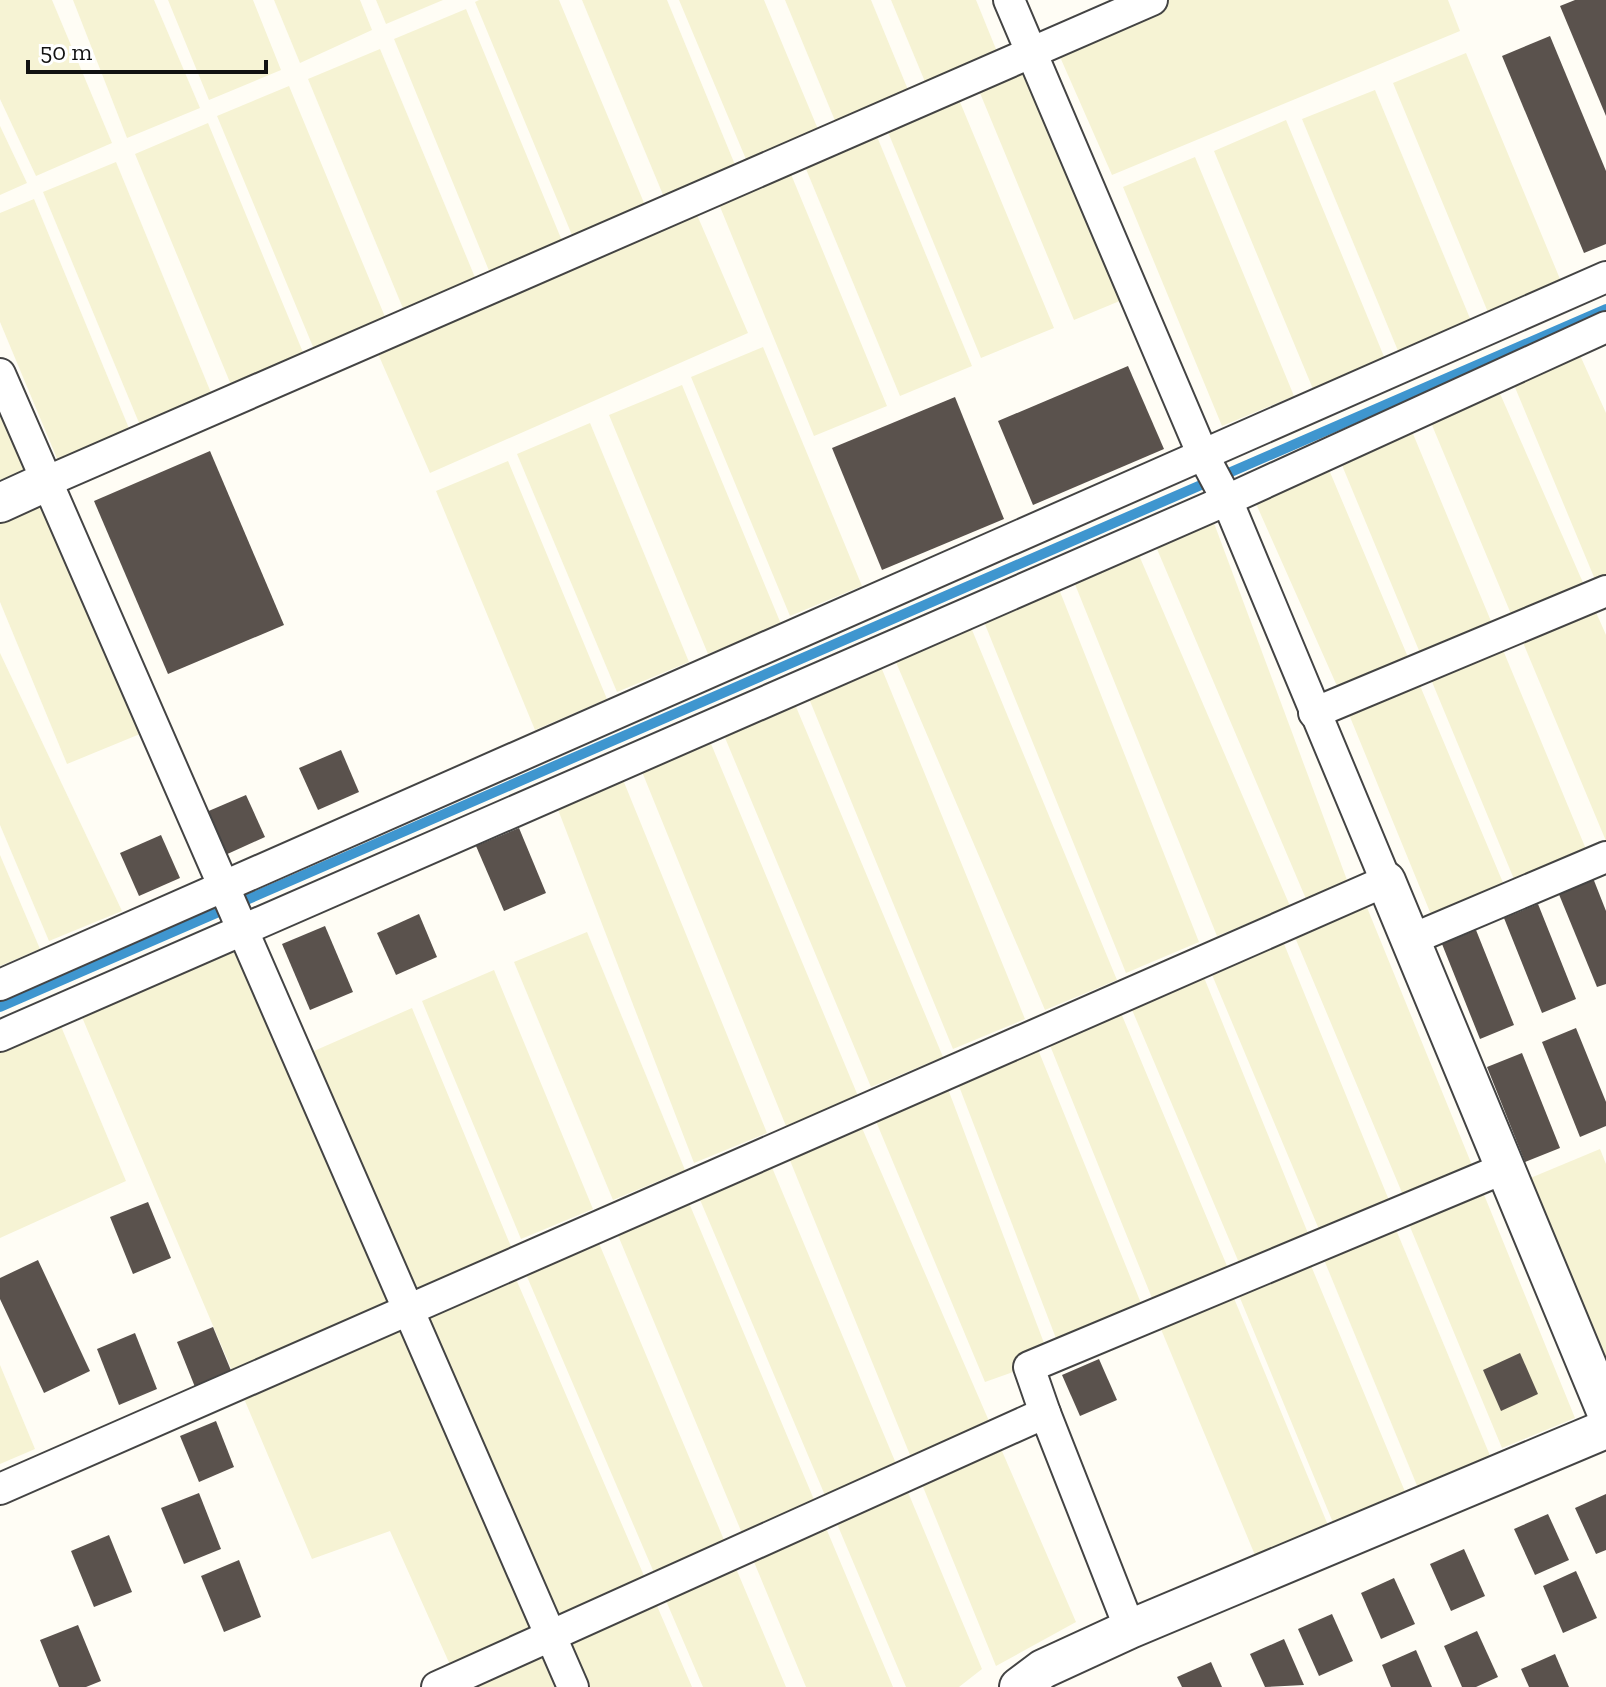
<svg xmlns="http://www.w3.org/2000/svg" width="1606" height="1687" font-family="'Zilla Slab',serif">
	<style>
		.farmland { fill: #f6f3d4 }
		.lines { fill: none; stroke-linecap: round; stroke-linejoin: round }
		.stream { stroke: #3f96cf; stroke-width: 10 }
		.building { fill: #5a524d }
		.minor-casing { stroke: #444; stroke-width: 34 }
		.tertiary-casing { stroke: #444; stroke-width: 42 }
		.minor { stroke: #fff; stroke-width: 30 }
		.tertiary { stroke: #fff; stroke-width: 38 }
	</style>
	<rect width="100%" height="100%" fill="#fffdf5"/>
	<g class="farmland">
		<path d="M 0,0 L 52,0 L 112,143 L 36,176 L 0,99 Z"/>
		<path d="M 73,0 L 154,0 L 200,108 L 127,138 Z"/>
		<path d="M 168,0 L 253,0 L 281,70 L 209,100 Z"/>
		<path d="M 274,0 L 360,0 L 372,30 L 300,63 Z"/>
		<path d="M 376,0 L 443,0 L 386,24 Z"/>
		<path d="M 479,0 L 559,0 L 647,210 L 574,240 L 475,2 Z"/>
		<path d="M 582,0 L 667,0 L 738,172 L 666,202 Z"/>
		<path d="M 679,0 L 764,0 L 820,134 L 748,164 Z"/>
		<path d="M 785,0 L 871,0 L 911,97 L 838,128 Z"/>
		<path d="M 891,0 L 976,0 L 1000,59 L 928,89 Z"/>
		<path d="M 1151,0 L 1448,0 L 1460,31 L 1112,175 L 1053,41 Z"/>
		<path d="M 466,9 L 565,248 L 492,278 L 394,39 Z"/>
		<path d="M 380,49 L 479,287 L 407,318 L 308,79 Z"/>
		<path d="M 1047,51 L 1146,290 L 1074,320 L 975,81 Z"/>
		<path d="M 1466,53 L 1565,291 L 1492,322 L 1393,83 Z"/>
		<path d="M 289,86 L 388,324 L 316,354 L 217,116 Z"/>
		<path d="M 955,90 L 1054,328 L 981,358 L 883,120 Z"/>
		<path d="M 1375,90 L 1474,328 L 1401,358 L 1302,119 Z"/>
		<path d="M 1286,120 L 1385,359 L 1313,389 L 1214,151 Z"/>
		<path d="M 208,123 L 307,362 L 234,392 L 135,154 Z"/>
		<path d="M 0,126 L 27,183 L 0,195 Z"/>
		<path d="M 873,127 L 972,366 L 900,396 L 801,157 Z"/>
		<path d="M 1195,157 L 1294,396 L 1222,426 L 1123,187 Z"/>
		<path d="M 116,162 L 214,400 L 142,430 L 43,192 Z"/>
		<path d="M 788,167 L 887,406 L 814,436 L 716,197 Z"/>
		<path d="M 34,199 L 133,438 L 61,468 L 0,322 L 0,213 Z"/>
		<path d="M 691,201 L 748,333 L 430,473 L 372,340 Z"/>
		<path d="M 763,347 L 862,586 L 790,616 L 691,377 Z"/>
		<path d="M 1579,353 L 1606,413 L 1606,606 L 1514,385 Z"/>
		<path d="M 0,384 L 37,472 L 0,488 Z"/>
		<path d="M 682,385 L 781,624 L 708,654 L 609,415 Z"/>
		<path d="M 1498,389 L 1606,635 L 1606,841 L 1429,418 Z"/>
		<path d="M 590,423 L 689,662 L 617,692 L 517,454 Z"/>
		<path d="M 1411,429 L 1593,866 L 1521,896 L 1339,458 Z"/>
		<path d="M 508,461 L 607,699 L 535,730 L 436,491 Z"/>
		<path d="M 1327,465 L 1512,904 L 1439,934 L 1341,695 L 1253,497 Z"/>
		<path d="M 41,496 L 140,734 L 67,764 L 0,602 L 0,513 Z"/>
		<path d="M 1208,507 L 1347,880 L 1306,899 L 1151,535 Z"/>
		<path d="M 1132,539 L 1290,906 L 1217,936 L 1068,567 Z"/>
		<path d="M 1053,574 L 1199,942 L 1126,973 L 978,607 Z"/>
		<path d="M 965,613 L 1117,980 L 1045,1010 L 889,646 Z"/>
		<path d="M 875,652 L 1025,1019 L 953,1049 L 803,684 Z"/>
		<path d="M 0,653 L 122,911 L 49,941 L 0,825 Z"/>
		<path d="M 789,690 L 943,1057 L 871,1087 L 718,721 Z"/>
		<path d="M 704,727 L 858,1096 L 786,1126 L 636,757 Z"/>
		<path d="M 617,765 L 767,1133 L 694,1163 L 552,794 Z"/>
		<path d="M 0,855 L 40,949 L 0,966 Z"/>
		<path d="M 1366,905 L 1575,1418 L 1502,1448 L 1403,1210 L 1408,1207 L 1294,935 Z"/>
		<path d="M 243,930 L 298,1058 L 412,1008 L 512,1249 L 516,1279 L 692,1687 L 460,1687 L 390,1531 L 312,1559 L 76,1003 Z"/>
		<path d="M 587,932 L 685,1170 L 613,1200 L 514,962 Z"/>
		<path d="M 1282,939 L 1393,1210 L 1323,1239 L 1210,970 Z"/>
		<path d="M 494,970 L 593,1209 L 521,1239 L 422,1001 Z"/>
		<path d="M 1203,975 L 1314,1248 L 1245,1277 L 1130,1005 Z"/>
		<path d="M 55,1012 L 126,1181 L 0,1238 L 0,1036 Z"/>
		<path d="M 1121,1013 L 1235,1285 L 1307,1256 L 1406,1494 L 1334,1525 L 1235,1286 L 1158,1313 L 1049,1043 Z"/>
		<path d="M 1037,1047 L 1147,1318 L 1062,1354 L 957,1081 Z"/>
		<path d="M 948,1089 L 1050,1359 L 985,1382 L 875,1119 Z"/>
		<path d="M 862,1128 L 1076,1622 L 996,1666 L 789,1158 Z"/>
		<path d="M 1600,1149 L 1606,1164 L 1606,1368 L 1528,1179 Z"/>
		<path d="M 771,1165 L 982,1669 L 959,1687 L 906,1687 L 698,1195 Z"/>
		<path d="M 689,1203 L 893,1687 L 806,1687 L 617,1233 Z"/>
		<path d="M 1392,1220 L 1491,1458 L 1418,1488 L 1320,1250 Z"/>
		<path d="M 598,1241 L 786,1687 L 703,1687 L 525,1272 Z"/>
		<path d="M 1231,1291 L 1330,1530 L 1257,1560 L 1158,1322 Z"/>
		<path d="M 0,1365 L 35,1449 L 0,1464 Z"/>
	</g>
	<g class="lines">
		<path class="stream" d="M 0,1007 L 1606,309"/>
	</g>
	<g class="building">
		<path d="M 1575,0 L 1606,0 L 1606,116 L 1560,6 Z"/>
		<path d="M 1550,36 L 1606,171 L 1606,244 L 1584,253 L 1502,56 Z"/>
		<path d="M 1128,366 L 1164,449 L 1033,505 L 998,421 Z"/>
		<path d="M 955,397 L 1004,519 L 882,570 L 832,448 Z"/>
		<path d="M 210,451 L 284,625 L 168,674 L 94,501 Z"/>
		<path d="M 341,750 L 359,792 L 318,810 L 299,768 Z"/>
		<path d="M 246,795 L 265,837 L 223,856 L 204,813 Z"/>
		<path d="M 519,828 L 546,893 L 504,911 L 476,846 Z"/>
		<path d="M 161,835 L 180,878 L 139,896 L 120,853 Z"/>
		<path d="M 1593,878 L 1606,911 L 1606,984 L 1597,987 L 1558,892 Z"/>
		<path d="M 1538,904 L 1576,999 L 1542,1013 L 1504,918 Z"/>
		<path d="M 419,914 L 437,957 L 396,975 L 377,933 Z"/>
		<path d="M 325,926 L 353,992 L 310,1010 L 282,944 Z"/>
		<path d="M 1476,930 L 1514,1025 L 1480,1039 L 1442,944 Z"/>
		<path d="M 1576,1028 L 1606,1102 L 1606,1126 L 1580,1137 L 1542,1042 Z"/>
		<path d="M 1522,1053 L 1560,1148 L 1525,1162 L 1487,1067 Z"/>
		<path d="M 148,1202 L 171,1258 L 133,1274 L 110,1217 Z"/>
		<path d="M 38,1260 L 90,1371 L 44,1393 L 0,1299 L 0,1278 Z"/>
		<path d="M 213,1327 L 232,1373 L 195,1387 L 177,1342 Z"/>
		<path d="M 135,1333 L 157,1389 L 119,1405 L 97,1349 Z"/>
		<path d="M 1520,1353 L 1538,1394 L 1501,1411 L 1483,1370 Z"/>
		<path d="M 1099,1359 L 1117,1400 L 1080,1416 L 1062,1375 Z"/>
		<path d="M 216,1421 L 234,1467 L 199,1482 L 180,1436 Z"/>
		<path d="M 199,1493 L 221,1549 L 184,1564 L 161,1508 Z"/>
		<path d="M 1606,1494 L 1606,1550 L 1596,1554 L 1575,1508 Z"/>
		<path d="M 1548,1514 L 1569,1560 L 1535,1575 L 1514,1529 Z"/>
		<path d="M 109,1535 L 132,1592 L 94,1607 L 71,1551 Z"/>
		<path d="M 1464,1549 L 1485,1596 L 1451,1611 L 1430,1564 Z"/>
		<path d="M 239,1560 L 261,1617 L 224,1632 L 201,1576 Z"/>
		<path d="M 1576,1571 L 1597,1618 L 1563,1633 L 1543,1586 Z"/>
		<path d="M 1394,1578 L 1415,1624 L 1381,1639 L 1361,1593 Z"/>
		<path d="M 1332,1614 L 1353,1661 L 1319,1676 L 1298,1629 Z"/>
		<path d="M 78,1625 L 101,1681 L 86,1687 L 59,1687 L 40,1640 Z"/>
		<path d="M 1477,1631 L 1498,1677 L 1476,1687 L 1462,1687 L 1444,1646 Z"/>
		<path d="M 1284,1639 L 1304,1685 L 1265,1687 L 1250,1654 Z"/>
		<path d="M 1416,1650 L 1432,1687 L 1391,1687 L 1382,1665 Z"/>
		<path d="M 1555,1654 L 1569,1687 L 1529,1687 L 1521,1669 Z"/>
		<path d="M 1211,1662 L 1222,1687 L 1182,1687 L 1177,1677 Z"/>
	</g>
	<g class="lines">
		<defs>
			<g id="minor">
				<path d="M 0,374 L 573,1687"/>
				<path d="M 48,481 L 1152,0"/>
				<path d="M 1314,713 L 1606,591"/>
				<path d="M 1410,940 L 1606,857"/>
				<path d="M 0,985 L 1606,277"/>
				<path d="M 0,1036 L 1227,500 L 1606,327"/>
				<path d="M 1045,1413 L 1029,1367 L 1505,1168"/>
				<path d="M 0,1489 L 1386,881 L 1227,500 L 1202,453 L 1009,0"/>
				<path d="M 437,1687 L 1045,1413 L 1130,1629"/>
			</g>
			<g id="tertiary">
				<path d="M 0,503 L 48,481"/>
				<path d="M 1386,881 L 1606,1411"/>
				<path d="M 1019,1687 L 1043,1669 L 1130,1629 L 1606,1429"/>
			</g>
		</defs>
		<use href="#minor" class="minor-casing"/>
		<use href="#tertiary" class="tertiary-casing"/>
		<use href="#minor" class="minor"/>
		<use href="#tertiary" class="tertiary"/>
	</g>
	<path d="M28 60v12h238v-12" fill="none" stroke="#111111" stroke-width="4"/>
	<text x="40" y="60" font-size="24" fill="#111111" stroke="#ffffff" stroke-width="6" paint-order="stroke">50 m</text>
</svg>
